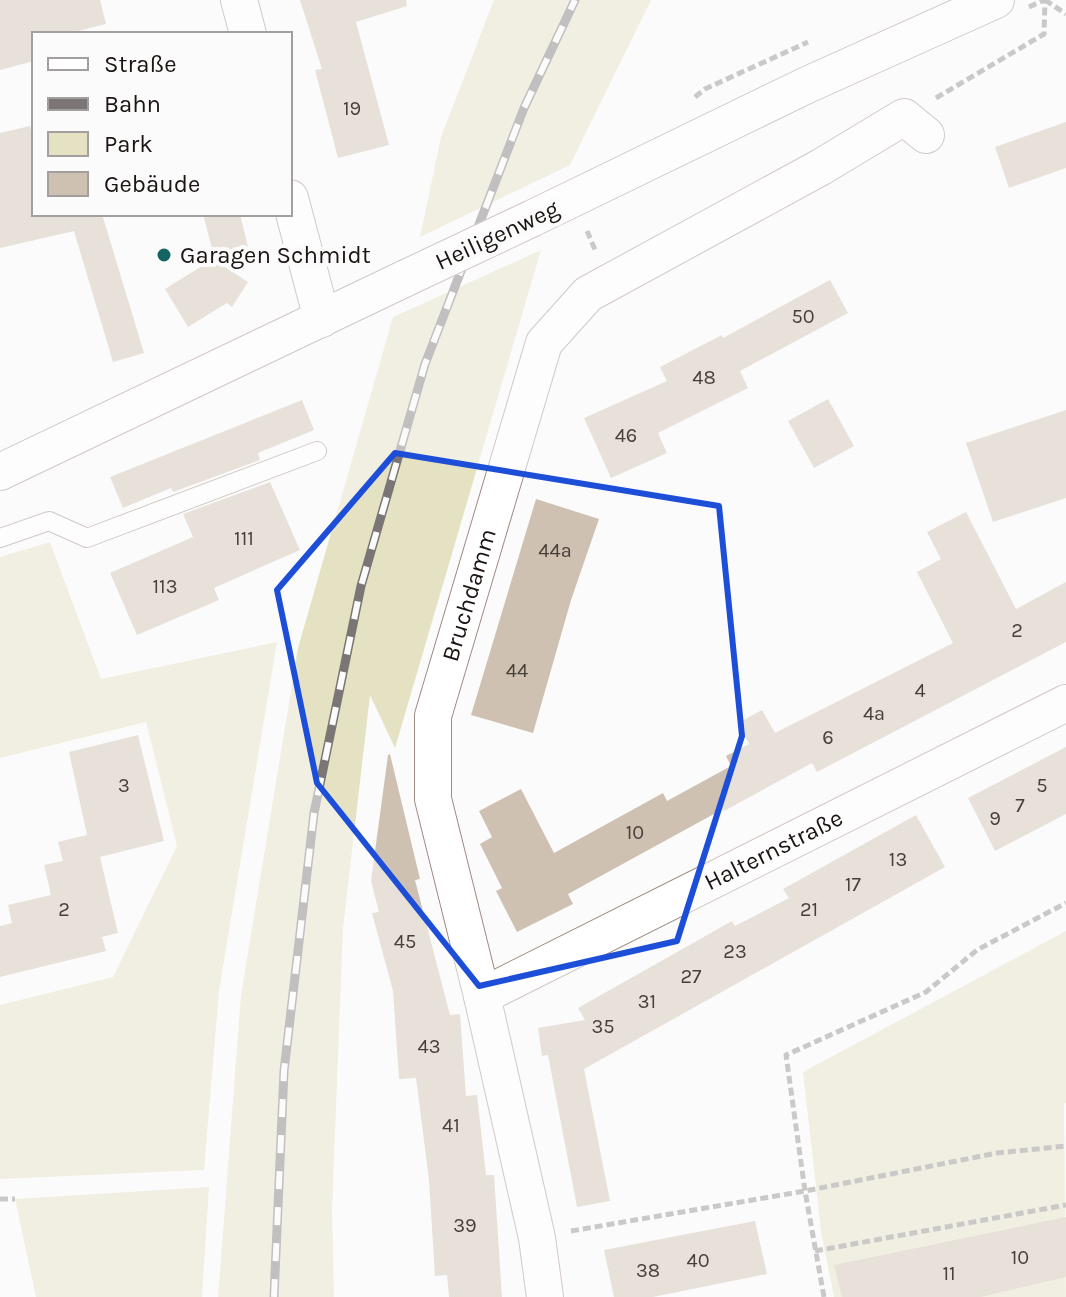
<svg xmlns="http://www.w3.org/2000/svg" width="1066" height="1297" font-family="Karla,sans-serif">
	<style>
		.green { fill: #e5e1c3 }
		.building { fill: #cfc1b1 }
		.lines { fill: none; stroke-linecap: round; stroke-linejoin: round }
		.service-casing { stroke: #a08b84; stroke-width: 20 }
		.minor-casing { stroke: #a08b84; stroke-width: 38 }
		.path { stroke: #908c8b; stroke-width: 5; stroke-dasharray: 8 4; stroke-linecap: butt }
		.service { stroke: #fff; stroke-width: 18 }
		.minor { stroke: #fff; stroke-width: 36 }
		.rail-casing { stroke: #7b7675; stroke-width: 9 }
		.rail { stroke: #fbfbfb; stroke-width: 6; stroke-dasharray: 18; stroke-linecap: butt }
		.minor-bridge-casing { stroke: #a08b84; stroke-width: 38; stroke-linecap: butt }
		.minor-bridge { stroke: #fff; stroke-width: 36 }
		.marked { fill: none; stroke: #1d4ed8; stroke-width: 6; stroke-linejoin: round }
		.poi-dot { fill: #156464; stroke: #fbfbfb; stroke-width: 3 }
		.labels { text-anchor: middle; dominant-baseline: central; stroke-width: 8; stroke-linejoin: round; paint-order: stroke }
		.number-label { font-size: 20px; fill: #493f3a }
		.street-label { font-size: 24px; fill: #1c1412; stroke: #fbfbfb }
		.poi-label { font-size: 24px; fill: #1c1412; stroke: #fbfbfb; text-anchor: start }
	</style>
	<rect width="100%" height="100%" fill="#fbfbfb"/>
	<g class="green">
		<path d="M 494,0 L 651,0 L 570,165 L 420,237 L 441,137 Z"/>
		<path d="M 541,250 L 395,748 L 370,695 L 343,929 L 332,1209 L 334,1297 L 218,1297 L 241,995 L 298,648 L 393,317 Z"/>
		<path d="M 50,542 L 101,679 L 277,642 L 219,991 L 204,1170 L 0,1179 L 0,1005 L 113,977 L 177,846 L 146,722 L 0,758 L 0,557 Z"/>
		<path d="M 1066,931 L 1066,1103 L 1064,1104 L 1066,1297 L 834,1297 L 821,1232 L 803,1072 Z"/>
		<path d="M 209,1187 L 202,1297 L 36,1297 L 15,1199 Z"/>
	</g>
	<g class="building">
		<path d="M 0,0 L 100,0 L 106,24 L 66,34 L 34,34 L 34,61 L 0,70 Z"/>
		<path d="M 300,0 L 406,0 L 407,6 L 356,22 L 389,145 L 338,158 L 315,70 L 322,69 Z"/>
		<path d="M 1066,122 L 1066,168 L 1009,188 L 995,147 Z"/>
		<path d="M 30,126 L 34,144 L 34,214 L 102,214 L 144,353 L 113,362 L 74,231 L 0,248 L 0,133 Z"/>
		<path d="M 203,214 L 240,214 L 248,247 L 214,256 Z"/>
		<path d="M 213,259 L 248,282 L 232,307 L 227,303 L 188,327 L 165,289 Z"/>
		<path d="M 830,280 L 848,313 L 740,371 L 748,388 L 658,433 L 667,453 L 611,478 L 584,418 L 667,381 L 660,367 L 722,335 L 723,338 Z"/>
		<path d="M 828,399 L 854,446 L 814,468 L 788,421 Z"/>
		<path d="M 302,400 L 314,430 L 258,453 L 260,460 L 173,492 L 171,488 L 123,508 L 110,477 Z"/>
		<path d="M 1066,410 L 1066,498 L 993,522 L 966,443 Z"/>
		<path d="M 270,482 L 300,550 L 214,588 L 219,600 L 137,635 L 110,573 L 193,537 L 183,514 Z"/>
		<path d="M 536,499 L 599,519 L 571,600 L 533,733 L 471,715 Z"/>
		<path d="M 966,512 L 1016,609 L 1066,582 L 1066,642 L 817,772 L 812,763 L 724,811 L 723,809 L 568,894 L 573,904 L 517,932 L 496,891 L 502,888 L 480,844 L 492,837 L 479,811 L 521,789 L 554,853 L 663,793 L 667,801 L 731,766 L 726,756 L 749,744 L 738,723 L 762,710 L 775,733 L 953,643 L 917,572 L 941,559 L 927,532 Z"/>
		<path d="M 138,735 L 164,841 L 100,857 L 118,933 L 102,937 L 106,951 L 0,977 L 0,926 L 12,923 L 8,905 L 51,895 L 44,865 L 63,861 L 58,842 L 87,835 L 69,752 Z"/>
		<path d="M 1066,747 L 1066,814 L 995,851 L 968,798 Z"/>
		<path d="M 390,754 L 420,879 L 415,880 L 450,1015 L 460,1014 L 466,1096 L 477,1095 L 486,1175 L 494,1175 L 502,1297 L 449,1297 L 447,1275 L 435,1276 L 429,1180 L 416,1078 L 399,1079 L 393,991 L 372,913 L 379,912 L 371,881 L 388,755 Z"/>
		<path d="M 916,815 L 945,867 L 584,1069 L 610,1201 L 577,1207 L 548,1055 L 542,1056 L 538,1028 L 585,1020 L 578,1008 L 732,921 L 735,926 L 789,898 L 783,889 Z"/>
		<path d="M 1066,1217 L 1066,1277 L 981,1297 L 842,1297 L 834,1265 Z"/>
		<path d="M 755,1221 L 767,1274 L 653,1297 L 614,1297 L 604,1250 Z"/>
	</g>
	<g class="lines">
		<defs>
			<path id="service" d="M 0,538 L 49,521 L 87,538 L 317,451"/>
			<g id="minor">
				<path d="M 239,0 L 248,34"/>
				<path d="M 290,198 L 322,319"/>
				<path d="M 533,218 L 807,85 L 996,0"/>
				<path d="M 0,472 L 406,278"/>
				<path id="s1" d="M 482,996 L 1066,703"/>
				<path id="s2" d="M 545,1297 L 537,1238 L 482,996 L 433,799 L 433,716 L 544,343 L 588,294 L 821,167 L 904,117 L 926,135"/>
			</g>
		</defs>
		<use href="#service" class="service-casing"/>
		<use href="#minor" class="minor-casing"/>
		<g class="path">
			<path d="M 1045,0 L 1066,14"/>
			<path d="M 1029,7 L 1044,0"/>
			<path d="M 695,97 L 705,89 L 808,42"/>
			<path d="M 936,98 L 1044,34 L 1045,0"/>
			<path d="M 587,231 L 596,252"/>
			<path d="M 0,1199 L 15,1199"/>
			<path d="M 571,1231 L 805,1191 L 997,1153 L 1066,1146"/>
			<path d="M 815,1251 L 1066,1205"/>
			<path d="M 824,1297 L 805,1191 L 786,1055 L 926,992 L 977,950 L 1066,903"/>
		</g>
		<use href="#service" class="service"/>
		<use href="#minor" class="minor"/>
		<defs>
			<path id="rail" d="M 274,1297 L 284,1071 L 314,813 L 361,586 L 425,364 L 524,108 L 575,0"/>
		</defs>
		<use href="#rail" class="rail-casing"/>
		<use href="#rail" class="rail"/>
		<defs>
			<path id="minor-bridge" d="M 406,278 L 533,218"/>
		</defs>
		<use href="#minor-bridge" class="minor-bridge-casing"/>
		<use href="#minor-bridge" class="minor-bridge"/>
	</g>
	<path d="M0 0H1066V1297H0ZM 395,453 L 719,506 L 742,736 L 677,941 L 479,986 L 317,783 L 277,590 Z" fill="#fbfbfb" fill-opacity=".55" fill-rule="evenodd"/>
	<path class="marked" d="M 395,453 L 719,506 L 742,736 L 677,941 L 479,986 L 317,783 L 277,590 Z"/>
	<circle class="poi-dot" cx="164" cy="255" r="8"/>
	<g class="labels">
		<g class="number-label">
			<text x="352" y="108">19</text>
			<text x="803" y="316">50</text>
			<text x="704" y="377">48</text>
			<text x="626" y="435">46</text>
			<text x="244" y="538">111</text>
			<text x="555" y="550">44a</text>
			<text x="165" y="586">113</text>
			<text x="1017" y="630">2</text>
			<text x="517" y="670">44</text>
			<text x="920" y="690">4</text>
			<text x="874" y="713">4a</text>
			<text x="828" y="737">6</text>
			<text x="124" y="785">3</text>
			<text x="1042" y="785">5</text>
			<text x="1020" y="805">7</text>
			<text x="995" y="818">9</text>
			<text x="635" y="832">10</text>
			<text x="898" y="859">13</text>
			<text x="853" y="884">17</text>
			<text x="64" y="909">2</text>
			<text x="809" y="909">21</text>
			<text x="405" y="941">45</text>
			<text x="735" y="951">23</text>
			<text x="691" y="976">27</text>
			<text x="647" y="1001">31</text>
			<text x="603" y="1026">35</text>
			<text x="429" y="1046">43</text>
			<text x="451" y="1125">41</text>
			<text x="465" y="1225">39</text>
			<text x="1020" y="1257">10</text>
			<text x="698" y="1260">40</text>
			<text x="648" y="1270">38</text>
			<text x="949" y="1273">11</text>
		</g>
		<g class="street-label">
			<text transform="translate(497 235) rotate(-25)">Heiligenweg</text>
			<text stroke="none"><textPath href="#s2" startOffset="720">Bruchdamm</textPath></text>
			<text stroke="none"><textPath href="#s1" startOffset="326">Halternstraße</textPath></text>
		</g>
		<g class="poi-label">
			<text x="180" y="255">Garagen Schmidt</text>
		</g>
	</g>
	<rect x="32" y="32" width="260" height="184" fill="#fbfbfb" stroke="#a29f9e" stroke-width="2"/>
	<rect x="48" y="58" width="40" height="12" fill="#ffffff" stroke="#a29f9e" stroke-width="2"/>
	<text x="104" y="72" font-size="24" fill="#1c1412">Straße</text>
	<rect x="48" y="98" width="40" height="12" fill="#7b7675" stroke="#a29f9e" stroke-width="2"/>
	<text x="104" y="112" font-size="24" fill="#1c1412">Bahn</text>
	<rect x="48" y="132" width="40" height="24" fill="#e5e1c3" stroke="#a29f9e" stroke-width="2"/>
	<text x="104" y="152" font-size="24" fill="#1c1412">Park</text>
	<rect x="48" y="172" width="40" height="24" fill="#cfc1b1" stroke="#a29f9e" stroke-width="2"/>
	<text x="104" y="192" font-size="24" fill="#1c1412">Gebäude</text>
</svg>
